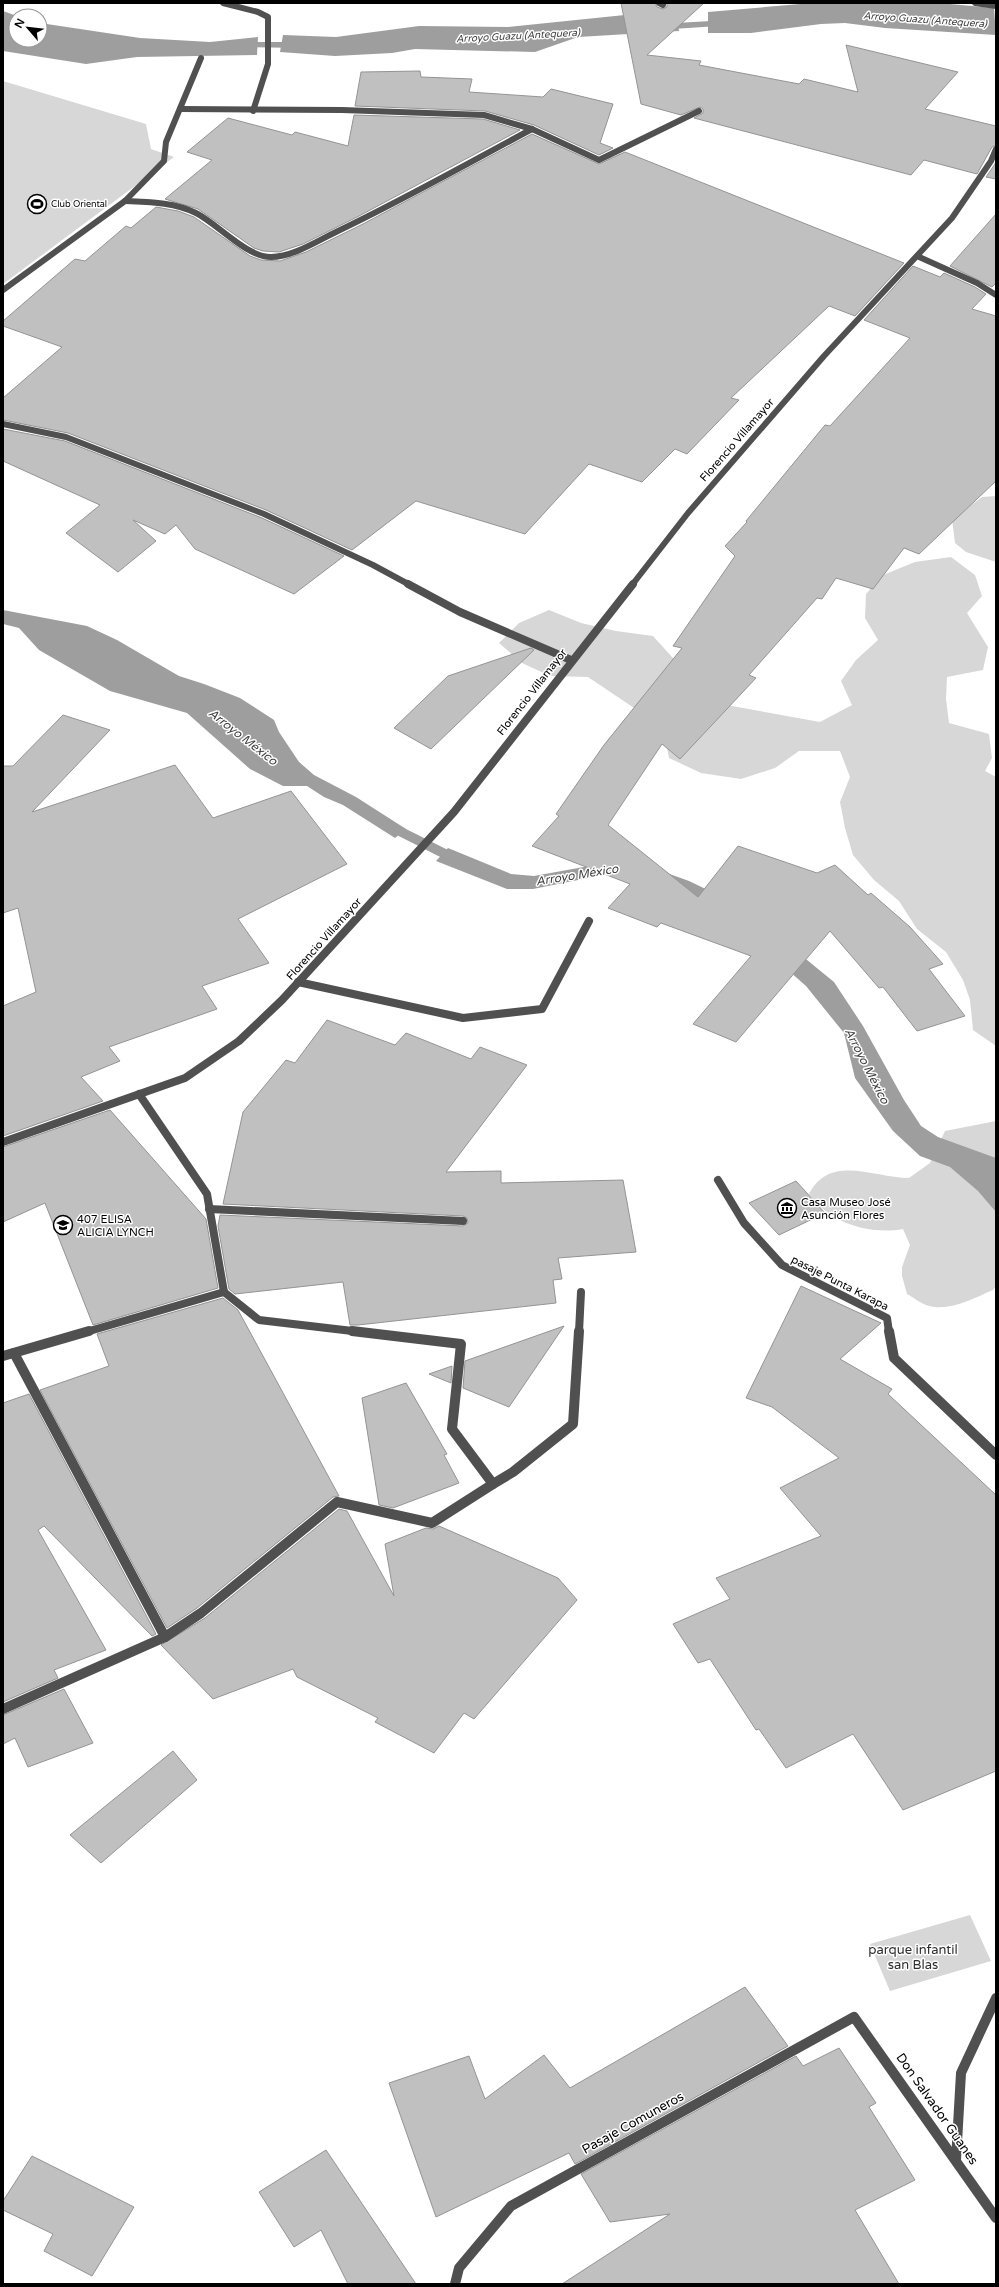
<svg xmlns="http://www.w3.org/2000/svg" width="999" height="2287" font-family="'Varela Round',sans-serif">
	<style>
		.green { fill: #d7d7d7 }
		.water { fill: #9e9e9e }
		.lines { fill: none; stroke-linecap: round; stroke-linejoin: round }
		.stream { fill: #9e9e9e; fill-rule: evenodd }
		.building { fill: #c0c0c0; stroke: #949494 }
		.lane-far2 { stroke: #505050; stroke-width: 6 }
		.lane-far1 { stroke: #505050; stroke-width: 8 }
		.lane { stroke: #505050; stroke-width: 10 }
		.street-far2 { stroke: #505050; stroke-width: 6 }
		.street-far1 { stroke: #505050; stroke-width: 8 }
		.street { stroke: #505050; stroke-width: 10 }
		.labels { text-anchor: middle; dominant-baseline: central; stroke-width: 3; stroke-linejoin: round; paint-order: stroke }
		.far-poi-label { font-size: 9px; fill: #000; stroke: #fff; text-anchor: start }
		.far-water-label { font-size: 10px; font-style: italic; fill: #3f3f3f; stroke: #fff }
		.street-label { font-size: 11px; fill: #000; stroke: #fff }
		.poi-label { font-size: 11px; fill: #000; stroke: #fff; text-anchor: start }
		.water-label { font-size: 12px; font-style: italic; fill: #3f3f3f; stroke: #fff }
		.near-park-label { font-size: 13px; fill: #2e2e2e; stroke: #fff }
		.near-street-label { font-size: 13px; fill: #000; stroke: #fff }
	</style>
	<rect width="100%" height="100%" fill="#fff"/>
	<g class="green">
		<path d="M 3,81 L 146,124 L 151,149 L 174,157 L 3,284 Z"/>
		<path d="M 996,496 L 996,562 L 966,552 L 955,543 L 952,519 L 982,497 Z"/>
		<path d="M 951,557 L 975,575 L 982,596 L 967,613 L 988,647 L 983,670 L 947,677 L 946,699 L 949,723 L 989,734 L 992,758 L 985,771 L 996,777 L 996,1046 L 973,1030 L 970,1000 L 963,980 L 946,952 L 917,929 L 899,901 L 874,880 L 853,855 L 845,828 L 840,802 L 850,777 L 840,751 L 799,751 L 775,768 L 741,779 L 701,773 L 669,758 L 664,732 L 640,712 L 588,677 L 550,676 L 522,663 L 499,643 L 519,623 L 549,610 L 581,623 L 616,631 L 653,636 L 672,657 L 704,701 L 820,722 L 852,705 L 841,681 L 856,660 L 878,640 L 865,618 L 866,594 L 883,575 L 915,562 Z"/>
		<path d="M 996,1121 L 996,1286 L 993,1290 C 974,1298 948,1313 926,1305 C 920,1303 913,1297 907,1294 L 902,1276 L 902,1267 L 910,1245 L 903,1229 C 869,1235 830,1223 809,1194 C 830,1153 875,1178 909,1178 L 930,1163 L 945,1131 Z"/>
		<path d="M 970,1915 L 991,1961 L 890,1991 L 870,1944 Z"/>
	</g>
	<g class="water">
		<path d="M 812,3 L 939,3 L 994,8 L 996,35 L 885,28 L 845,23 L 821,24 L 751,33 L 708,33 L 708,12 Z"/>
		<path d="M 3,11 L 17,16 L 16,40 L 40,40 L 40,23 L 140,38 L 210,42 L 258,37 L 257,55 L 137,57 L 86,64 L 3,51 Z"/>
		<path d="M 654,12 L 677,14 L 679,31 L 578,37 L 535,52 L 415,49 L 392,53 L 335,56 L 280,52 L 283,35 L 336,37 L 419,26 L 508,27 Z"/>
		<path d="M 3,610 L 87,626 L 117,640 L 179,676 L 204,684 L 240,698 L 274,720 L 279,732 L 299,762 L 314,775 L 356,797 L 406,829 L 395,838 L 343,805 L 324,797 L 307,786 L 283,786 L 250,769 L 187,713 L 110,691 L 39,650 L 19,628 L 3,624 Z"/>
		<path d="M 448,848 L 511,874 L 534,876 L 628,859 L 689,881 L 741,906 L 834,982 L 863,1026 L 904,1100 L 921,1126 L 938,1137 L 996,1158 L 996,1212 L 978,1191 L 950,1167 L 920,1156 L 893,1131 L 855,1078 L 844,1033 L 806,986 L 764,949 L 618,872 L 533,889 L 507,889 L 436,861 Z"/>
	</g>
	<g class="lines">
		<g class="stream">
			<path d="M 729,20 L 733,21 L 733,25 L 658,30 L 653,27 L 658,24 Z"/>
			<path d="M 237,42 L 302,42 L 307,45 L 302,48 L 233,47 L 233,43 Z"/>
			<path d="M 382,817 L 468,860 L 470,863 L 468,866 L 458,866 L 377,825 L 375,822 L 377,819 Z"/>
		</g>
	</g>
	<g class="building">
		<path d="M 621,3 L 655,3 L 657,7 L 663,9 L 667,7 L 667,3 L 704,3 L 647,55 L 701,61 L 699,65 L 799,84 L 804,79 L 858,92 L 846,45 L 958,72 L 925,109 L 996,126 L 996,145 L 992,147 L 977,174 L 924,160 L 911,175 L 694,118 L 703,113 L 703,109 L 700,107 L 681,115 L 641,104 Z"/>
		<path d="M 420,71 L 421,77 L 472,79 L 469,92 L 543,97 L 551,89 L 613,104 L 600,143 L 613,148 L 599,155 L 534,125 L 485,111 L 355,106 L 361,72 Z"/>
		<path d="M 354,115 L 483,119 L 520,130 L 359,216 L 303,244 L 279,252 L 263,251 L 254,248 L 198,209 L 165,199 L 212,160 L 187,152 L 228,118 L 292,135 L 295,132 L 348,146 Z"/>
		<path d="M 532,134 L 599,164 L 625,152 L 904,263 L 855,316 L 829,306 L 731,398 L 739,400 L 687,454 L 675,449 L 642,482 L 589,464 L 525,534 L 416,501 L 352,550 L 266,510 L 68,433 L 3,420 L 3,398 L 62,347 L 3,326 L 3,321 L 75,259 L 85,261 L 126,226 L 131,228 L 156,207 L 178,211 L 194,217 L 250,256 L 261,260 L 280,261 L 306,252 L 363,224 Z"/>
		<path d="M 996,161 L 996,179 L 986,177 L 995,164 Z"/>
		<path d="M 996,214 L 996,283 L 992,287 L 950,266 Z"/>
		<path d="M 913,266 L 940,277 L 944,273 L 975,287 L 986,294 L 972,309 L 996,316 L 996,481 L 919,554 L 904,548 L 873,589 L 836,578 L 822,599 L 817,598 L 749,675 L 756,678 L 680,759 L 662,744 L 608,825 L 698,897 L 738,846 L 817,873 L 835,865 L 868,895 L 871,893 L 910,927 L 943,964 L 929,969 L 965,1016 L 917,1031 L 883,987 L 879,988 L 830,931 L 736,1042 L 693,1024 L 751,956 L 661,923 L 657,927 L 608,908 L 630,884 L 532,846 L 559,816 L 556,814 L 604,745 L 682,648 L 673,646 L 735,556 L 725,546 L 747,522 L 746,521 L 825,425 L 830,426 L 910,338 L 864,320 Z"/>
		<path d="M 3,429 L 65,441 L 262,518 L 344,556 L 294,594 L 195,549 L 176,525 L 165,534 L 133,520 L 156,541 L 118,572 L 66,533 L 100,505 L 3,461 Z"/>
		<path d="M 531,648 L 534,650 L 431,749 L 394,728 L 448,676 Z"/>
		<path d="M 63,715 L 110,730 L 32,812 L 175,765 L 213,818 L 291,791 L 347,864 L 238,919 L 269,963 L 202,986 L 217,1009 L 109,1047 L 120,1061 L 81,1077 L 103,1101 L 3,1136 L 3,1006 L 36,992 L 18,908 L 3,913 L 3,766 L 13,766 Z"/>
		<path d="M 327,1020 L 395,1045 L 406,1033 L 471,1059 L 480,1047 L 527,1065 L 446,1172 L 501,1171 L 501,1183 L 623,1180 L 636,1252 L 558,1258 L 562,1279 L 553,1280 L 556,1303 L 358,1325 L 350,1325 L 343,1282 L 235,1294 L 229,1289 L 218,1226 L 220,1215 L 463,1226 L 468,1223 L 467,1218 L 463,1216 L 223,1204 L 243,1112 L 286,1060 L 295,1063 Z"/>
		<path d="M 110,1110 L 206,1219 L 218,1288 L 93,1325 L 45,1203 L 3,1222 L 3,1147 Z"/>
		<path d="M 796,1181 L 825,1213 L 779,1235 L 749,1203 Z"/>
		<path d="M 801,1286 L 881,1323 L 840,1359 L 892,1389 L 888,1394 L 996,1495 L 996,1771 L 903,1810 L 853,1734 L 786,1768 L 759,1729 L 756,1730 L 710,1659 L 698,1663 L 673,1624 L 730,1599 L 716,1578 L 821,1536 L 780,1488 L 839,1458 L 772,1407 L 746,1398 Z"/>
		<path d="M 223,1298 L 238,1310 L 339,1496 L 333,1497 L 197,1608 L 167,1628 L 40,1390 L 109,1366 L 97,1334 Z"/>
		<path d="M 564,1326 L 509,1407 L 463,1388 L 465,1361 Z"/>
		<path d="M 452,1366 L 451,1383 L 429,1374 Z"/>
		<path d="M 406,1383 L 447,1454 L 444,1455 L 459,1483 L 393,1508 L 379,1505 L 362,1398 Z"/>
		<path d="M 29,1394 L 156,1634 L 152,1636 L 44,1526 L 38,1530 L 106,1650 L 54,1670 L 58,1678 L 3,1702 L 3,1403 Z"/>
		<path d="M 339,1509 L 347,1511 L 394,1596 L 385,1544 L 426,1528 L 433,1529 L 439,1526 L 558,1578 L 577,1600 L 474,1719 L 464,1713 L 434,1753 L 375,1722 L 378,1718 L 297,1677 L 293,1669 L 213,1699 L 161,1645 L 205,1618 Z"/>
		<path d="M 64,1689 L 93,1743 L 28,1767 L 15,1738 L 3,1744 L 3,1715 Z"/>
		<path d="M 173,1751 L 197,1780 L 101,1863 L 70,1835 Z"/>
		<path d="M 745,1987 L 788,2046 L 575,2164 L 569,2153 L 436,2217 L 389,2083 L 469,2056 L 485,2099 L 544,2055 L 570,2088 Z"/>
		<path d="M 839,2048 L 876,2103 L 869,2107 L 915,2180 L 855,2210 L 899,2284 L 562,2284 L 670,2214 L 610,2222 L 581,2174 L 796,2056 L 803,2066 Z"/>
		<path d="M 326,2150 L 416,2284 L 348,2284 L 321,2230 L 294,2247 L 259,2192 Z"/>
		<path d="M 32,2156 L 134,2207 L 92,2276 L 44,2251 L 53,2234 L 3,2210 L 3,2201 Z"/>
	</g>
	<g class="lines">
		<g class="lane-far2">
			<path d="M 223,3 L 258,12 L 268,17 L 268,64 L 253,111"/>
			<path d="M 659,3 L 663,5"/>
			<path d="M 975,3 L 996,6"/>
			<path d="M 180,109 L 342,110 L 484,115 L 532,129 L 599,160 L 699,111"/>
			<path d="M 125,201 C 149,202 174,202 196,213 C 218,224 246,257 271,257 C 293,257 317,241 336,232 C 403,200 467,164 532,129"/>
			<path d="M 3,290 L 125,201 L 164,161 L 166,142 L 201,58"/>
		</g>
		<g class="lane-far1">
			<path d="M 298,982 L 463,1018 L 542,1009 L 589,921"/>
			<path d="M 139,1094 L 207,1194 L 224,1292 L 259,1320 L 361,1332"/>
			<path d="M 718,1180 L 744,1223 L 782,1265 L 887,1318 L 889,1332"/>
			<path d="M 209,1209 L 463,1221"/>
			<path d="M 86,1332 L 224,1292"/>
			<path d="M 579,1332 L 581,1292"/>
		</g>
		<g class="lane">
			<path d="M 889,1331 L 894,1358 L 996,1455"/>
			<path d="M 14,1353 L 165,1637"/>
			<path d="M 3,1356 L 89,1331"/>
			<path d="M 493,1484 L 513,1472 L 573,1424 L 579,1331"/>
			<path d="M 3,1709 L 165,1637 L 201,1613 L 337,1502 L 432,1523 L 493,1484 L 452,1429 L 461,1344 L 352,1331"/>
			<path d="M 956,2160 L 961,2073 L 996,1998"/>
		</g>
		<g class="street-far2">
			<path d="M 917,256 L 977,283 L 996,295"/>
			<path d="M 3,424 L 66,437 L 264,514 L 373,565 L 410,585"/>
			<path d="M 632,585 L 688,513 L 824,356 L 952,218 L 991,161 L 996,149"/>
		</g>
		<g class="street-far1">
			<path d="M 408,584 L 460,612 L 571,660"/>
			<path d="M 3,1142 L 185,1078 L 239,1041 L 282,1000 L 454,812 L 633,584"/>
		</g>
		<path class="street" d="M 455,2284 L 459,2268 L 511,2206 L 854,2017 L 996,2218"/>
	</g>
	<defs>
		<symbol id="stadium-ring" viewBox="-11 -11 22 22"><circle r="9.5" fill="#fff" stroke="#000" stroke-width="1.5"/><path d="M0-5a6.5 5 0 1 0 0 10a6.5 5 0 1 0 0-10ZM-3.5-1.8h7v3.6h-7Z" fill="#000"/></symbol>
		<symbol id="museum-ring" viewBox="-11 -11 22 22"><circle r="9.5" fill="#fff" stroke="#000" stroke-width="1.5"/><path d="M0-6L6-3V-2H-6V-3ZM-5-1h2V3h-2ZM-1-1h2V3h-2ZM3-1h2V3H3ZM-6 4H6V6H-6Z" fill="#000"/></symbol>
		<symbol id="school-ring" viewBox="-11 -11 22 22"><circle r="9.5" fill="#fff" stroke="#000" stroke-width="1.5"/><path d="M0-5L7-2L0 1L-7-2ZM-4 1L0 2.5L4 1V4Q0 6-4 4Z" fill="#000"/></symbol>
	</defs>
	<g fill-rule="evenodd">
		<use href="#stadium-ring" x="26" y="193" width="22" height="22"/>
		<use href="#museum-ring" x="776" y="1197" width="22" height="22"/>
		<use href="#school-ring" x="52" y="1214" width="22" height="22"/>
	</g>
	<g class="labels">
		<g class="far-poi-label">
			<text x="51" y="204">Club Oriental</text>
		</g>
		<g class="far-water-label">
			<text transform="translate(925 20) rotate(4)">Arroyo Guazu (Antequera)</text>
			<text transform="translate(518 36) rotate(-3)">Arroyo Guazu (Antequera)</text>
		</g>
		<g class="street-label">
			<text transform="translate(737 440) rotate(-49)">Florencio Villamayor</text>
			<text transform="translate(532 692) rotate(-52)">Florencio Villamayor</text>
			<text transform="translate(324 939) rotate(-48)">Florencio Villamayor</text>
			<text transform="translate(840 1283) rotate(27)">pasaje Punta Karapa</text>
		</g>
		<g class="poi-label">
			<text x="801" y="1202">Casa Museo José<tspan x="801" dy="13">Asunción Flores</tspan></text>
			<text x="77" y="1219">407 ELISA<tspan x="77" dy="13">ALICIA LYNCH</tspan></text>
		</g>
		<g class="water-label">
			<text transform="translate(243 737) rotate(38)">Arroyo México</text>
			<text transform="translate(577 875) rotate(-9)">Arroyo México</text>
			<text transform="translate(867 1066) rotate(63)">Arroyo México</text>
		</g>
		<g class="near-park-label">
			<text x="913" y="1950">parque infantil<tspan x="913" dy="15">san Blas</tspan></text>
		</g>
		<g class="near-street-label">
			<text transform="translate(937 2109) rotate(55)">Don Salvador Guanes</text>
			<text transform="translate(633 2123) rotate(-29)">Pasaje Comuneros</text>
		</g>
	</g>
	<rect width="999" height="2287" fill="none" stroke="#000000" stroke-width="8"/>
	<g transform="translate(28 28) rotate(298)"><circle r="19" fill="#ffffff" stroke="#999999"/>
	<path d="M0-3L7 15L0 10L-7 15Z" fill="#000000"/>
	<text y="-6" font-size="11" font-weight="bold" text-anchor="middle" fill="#000000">N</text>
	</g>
</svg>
